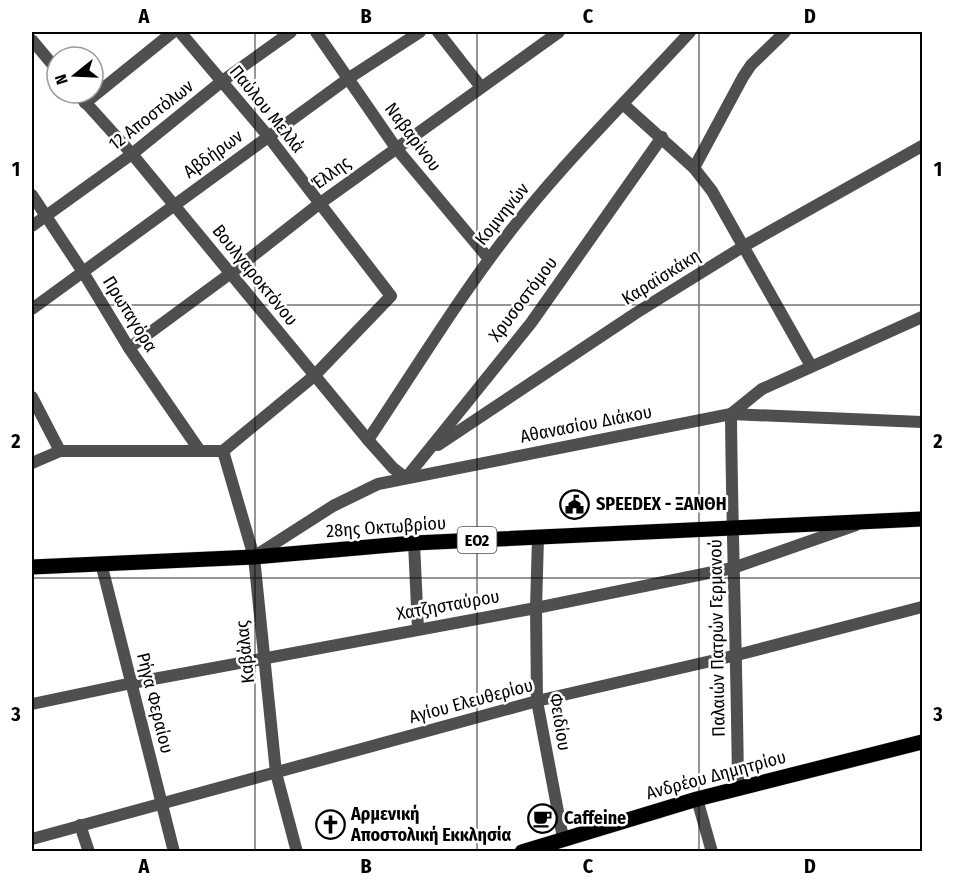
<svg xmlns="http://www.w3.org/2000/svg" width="954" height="883" font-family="'Fira Sans Condensed',sans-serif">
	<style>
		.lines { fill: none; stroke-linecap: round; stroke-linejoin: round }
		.primary-casing { stroke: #dbdbdb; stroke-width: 16 }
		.minor { stroke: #4f4f4f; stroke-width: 12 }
		.primary { stroke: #000; stroke-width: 15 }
		.grid { fill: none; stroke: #000; stroke-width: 1.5; stroke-opacity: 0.55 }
		.labels { text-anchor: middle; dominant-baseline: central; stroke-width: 5; stroke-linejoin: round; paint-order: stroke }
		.shield { fill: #fff; stroke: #4c4c4c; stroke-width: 1.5 }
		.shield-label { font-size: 16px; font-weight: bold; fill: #000 }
		.street-label { font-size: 18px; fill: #000; stroke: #fff }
		.poi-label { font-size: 18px; font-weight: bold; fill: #000; stroke: #fff; text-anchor: start }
		.neatline { fill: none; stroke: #000; stroke-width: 2 }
		.grid-label { font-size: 20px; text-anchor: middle; font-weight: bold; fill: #000 }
	</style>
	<rect width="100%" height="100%" fill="#fff"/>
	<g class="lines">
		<defs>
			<g id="primary">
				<path d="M 32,567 L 254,557 L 414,543 L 922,519"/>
				<path d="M 522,852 L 697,799 L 922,742"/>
			</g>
		</defs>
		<use href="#primary" class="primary-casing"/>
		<g class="minor">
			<path d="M 180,32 L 268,136 L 391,296 L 314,376 L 223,451"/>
			<path d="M 316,32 L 396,148 L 489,259"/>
			<path d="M 438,32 L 481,87"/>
			<path d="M 32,40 L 57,70"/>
			<path d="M 77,93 L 132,154 L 368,440 L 393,468 L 406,478 L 531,323 L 662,137"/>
			<path d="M 85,103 L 173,32"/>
			<path d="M 623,104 L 694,168 L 712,191 L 811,366"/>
			<path d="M 694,168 L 743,77 L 751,65 L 785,32"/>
			<path d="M 32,195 L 83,272 L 129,348 L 200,451"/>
			<path d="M 32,226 L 132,154 L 221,82 L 291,32"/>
			<path d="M 32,309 L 349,78 L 420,32"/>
			<path d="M 129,348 L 231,273 L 319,204 L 559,32"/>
			<path d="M 32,397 L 60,451"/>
			<path d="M 731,414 C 732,539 737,664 738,789"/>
			<path d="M 731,414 L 922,422"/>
			<path d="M 368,440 C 419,364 466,285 524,214 C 576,150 635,92 690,32"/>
			<path d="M 438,445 L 636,313 L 744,246 L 922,146"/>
			<path d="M 223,451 L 254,557 L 276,773 L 297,852"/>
			<path d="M 32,463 L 60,451 L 223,451"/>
			<path d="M 538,538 L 536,608 L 537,701 L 563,838"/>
			<path d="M 414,543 L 418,629"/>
			<path d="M 255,556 L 333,506 L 378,484 L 731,414 L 762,389 L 922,317"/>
			<path d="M 101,563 L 174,852"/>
			<path d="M 32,704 L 132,683 L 536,608 L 733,568 L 856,525"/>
			<path d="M 697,799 L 712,852"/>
			<path d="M 80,825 L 89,852"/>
			<path d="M 32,839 L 537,701 L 737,655 L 922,607"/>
		</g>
		<use href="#primary" class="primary"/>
	</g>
	<path class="grid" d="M 255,32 L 255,852M 477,32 L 477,852M 699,32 L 699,852M 32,305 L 922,305M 32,578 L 922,578"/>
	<defs>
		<symbol id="civic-ring" viewBox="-11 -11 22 22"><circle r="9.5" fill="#fff" stroke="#000" stroke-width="1.5"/><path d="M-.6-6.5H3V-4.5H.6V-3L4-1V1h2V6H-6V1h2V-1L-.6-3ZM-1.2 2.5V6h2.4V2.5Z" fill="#000"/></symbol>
		<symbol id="cafe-ring" viewBox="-11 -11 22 22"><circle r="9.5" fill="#fff" stroke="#000" stroke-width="1.5"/><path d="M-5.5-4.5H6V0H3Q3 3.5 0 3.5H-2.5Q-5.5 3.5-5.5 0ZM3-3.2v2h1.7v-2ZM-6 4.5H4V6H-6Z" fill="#000"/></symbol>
		<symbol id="church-ring" viewBox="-11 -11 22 22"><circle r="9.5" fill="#fff" stroke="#000" stroke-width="1.5"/><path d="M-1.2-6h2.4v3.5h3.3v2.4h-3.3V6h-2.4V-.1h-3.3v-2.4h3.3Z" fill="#000"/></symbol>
	</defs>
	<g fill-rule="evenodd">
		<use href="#civic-ring" x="558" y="488" width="33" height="33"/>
		<use href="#cafe-ring" x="526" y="802" width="33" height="33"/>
		<use href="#church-ring" x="314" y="808" width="33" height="33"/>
	</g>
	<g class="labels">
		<rect class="shield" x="457.5" y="527" width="39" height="26" rx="4.5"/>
		<g class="shield-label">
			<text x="477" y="540">ΕΟ2</text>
		</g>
		<g class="street-label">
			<text transform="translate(267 109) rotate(51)">Παύλου Μελλά</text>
			<text transform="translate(151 115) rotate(-38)">12 Αποστόλων</text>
			<text transform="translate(413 137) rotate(53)">Ναβαρίνου</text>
			<text transform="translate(213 154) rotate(-36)">Αβδήρων</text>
			<text transform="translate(331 173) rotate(-36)">Έλλης</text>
			<text transform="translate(502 214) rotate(-51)">Κομνηνών</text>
			<text transform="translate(255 275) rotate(51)">Βουλγαροκτόνου</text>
			<text transform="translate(661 277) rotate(-32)">Καραϊσκάκη</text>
			<text transform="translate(523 299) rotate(-53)">Χρυσοστόμου</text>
			<text transform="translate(130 314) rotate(58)">Πρωταγόρα</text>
			<text transform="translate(586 424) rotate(-11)">Αθανασίου Διάκου</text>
			<text transform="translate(386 527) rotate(-4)">28ης Οκτωβρίου</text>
			<text transform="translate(448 605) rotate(-10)">Χατζησταύρου</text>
			<text transform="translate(717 638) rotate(-91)">Παλαιών Πατρών Γερμανού</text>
			<text transform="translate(245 652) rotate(-96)">Καβάλας</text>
			<text transform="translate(471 701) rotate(-15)">Αγίου Ελευθερίου</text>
			<text transform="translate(155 703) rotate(76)">Ρήγα Φεραίου</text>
			<text transform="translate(560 722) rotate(81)">Φειδίου</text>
			<text transform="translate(716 775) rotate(-15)">Ανδρέου Δημητρίου</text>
		</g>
		<g class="poi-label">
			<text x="596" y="504">SPEEDEX - ΞΑΝΘΗ</text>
			<text x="351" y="814">Αρμενική<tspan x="351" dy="21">Αποστολική Εκκλησία</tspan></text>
			<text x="564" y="818">Caffeine</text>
		</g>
	</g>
	<rect width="954" height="883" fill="none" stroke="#ffffff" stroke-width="66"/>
	<g transform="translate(75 75) rotate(252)"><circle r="28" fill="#ffffff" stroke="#999999" stroke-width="1.5"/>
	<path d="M0-4.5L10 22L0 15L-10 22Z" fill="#000000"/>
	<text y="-9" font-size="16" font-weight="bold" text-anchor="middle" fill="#000000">N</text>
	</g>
	<rect x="33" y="33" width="888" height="817" class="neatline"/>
	<g class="grid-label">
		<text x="144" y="23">A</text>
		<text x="366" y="23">B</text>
		<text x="588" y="23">C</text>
		<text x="810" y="23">D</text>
		<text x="16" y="176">1</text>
		<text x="938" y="176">1</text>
		<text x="16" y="448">2</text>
		<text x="938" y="448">2</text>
		<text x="16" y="721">3</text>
		<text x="938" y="721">3</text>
		<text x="144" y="873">A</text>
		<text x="366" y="873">B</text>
		<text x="588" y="873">C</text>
		<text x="810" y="873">D</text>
	</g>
</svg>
